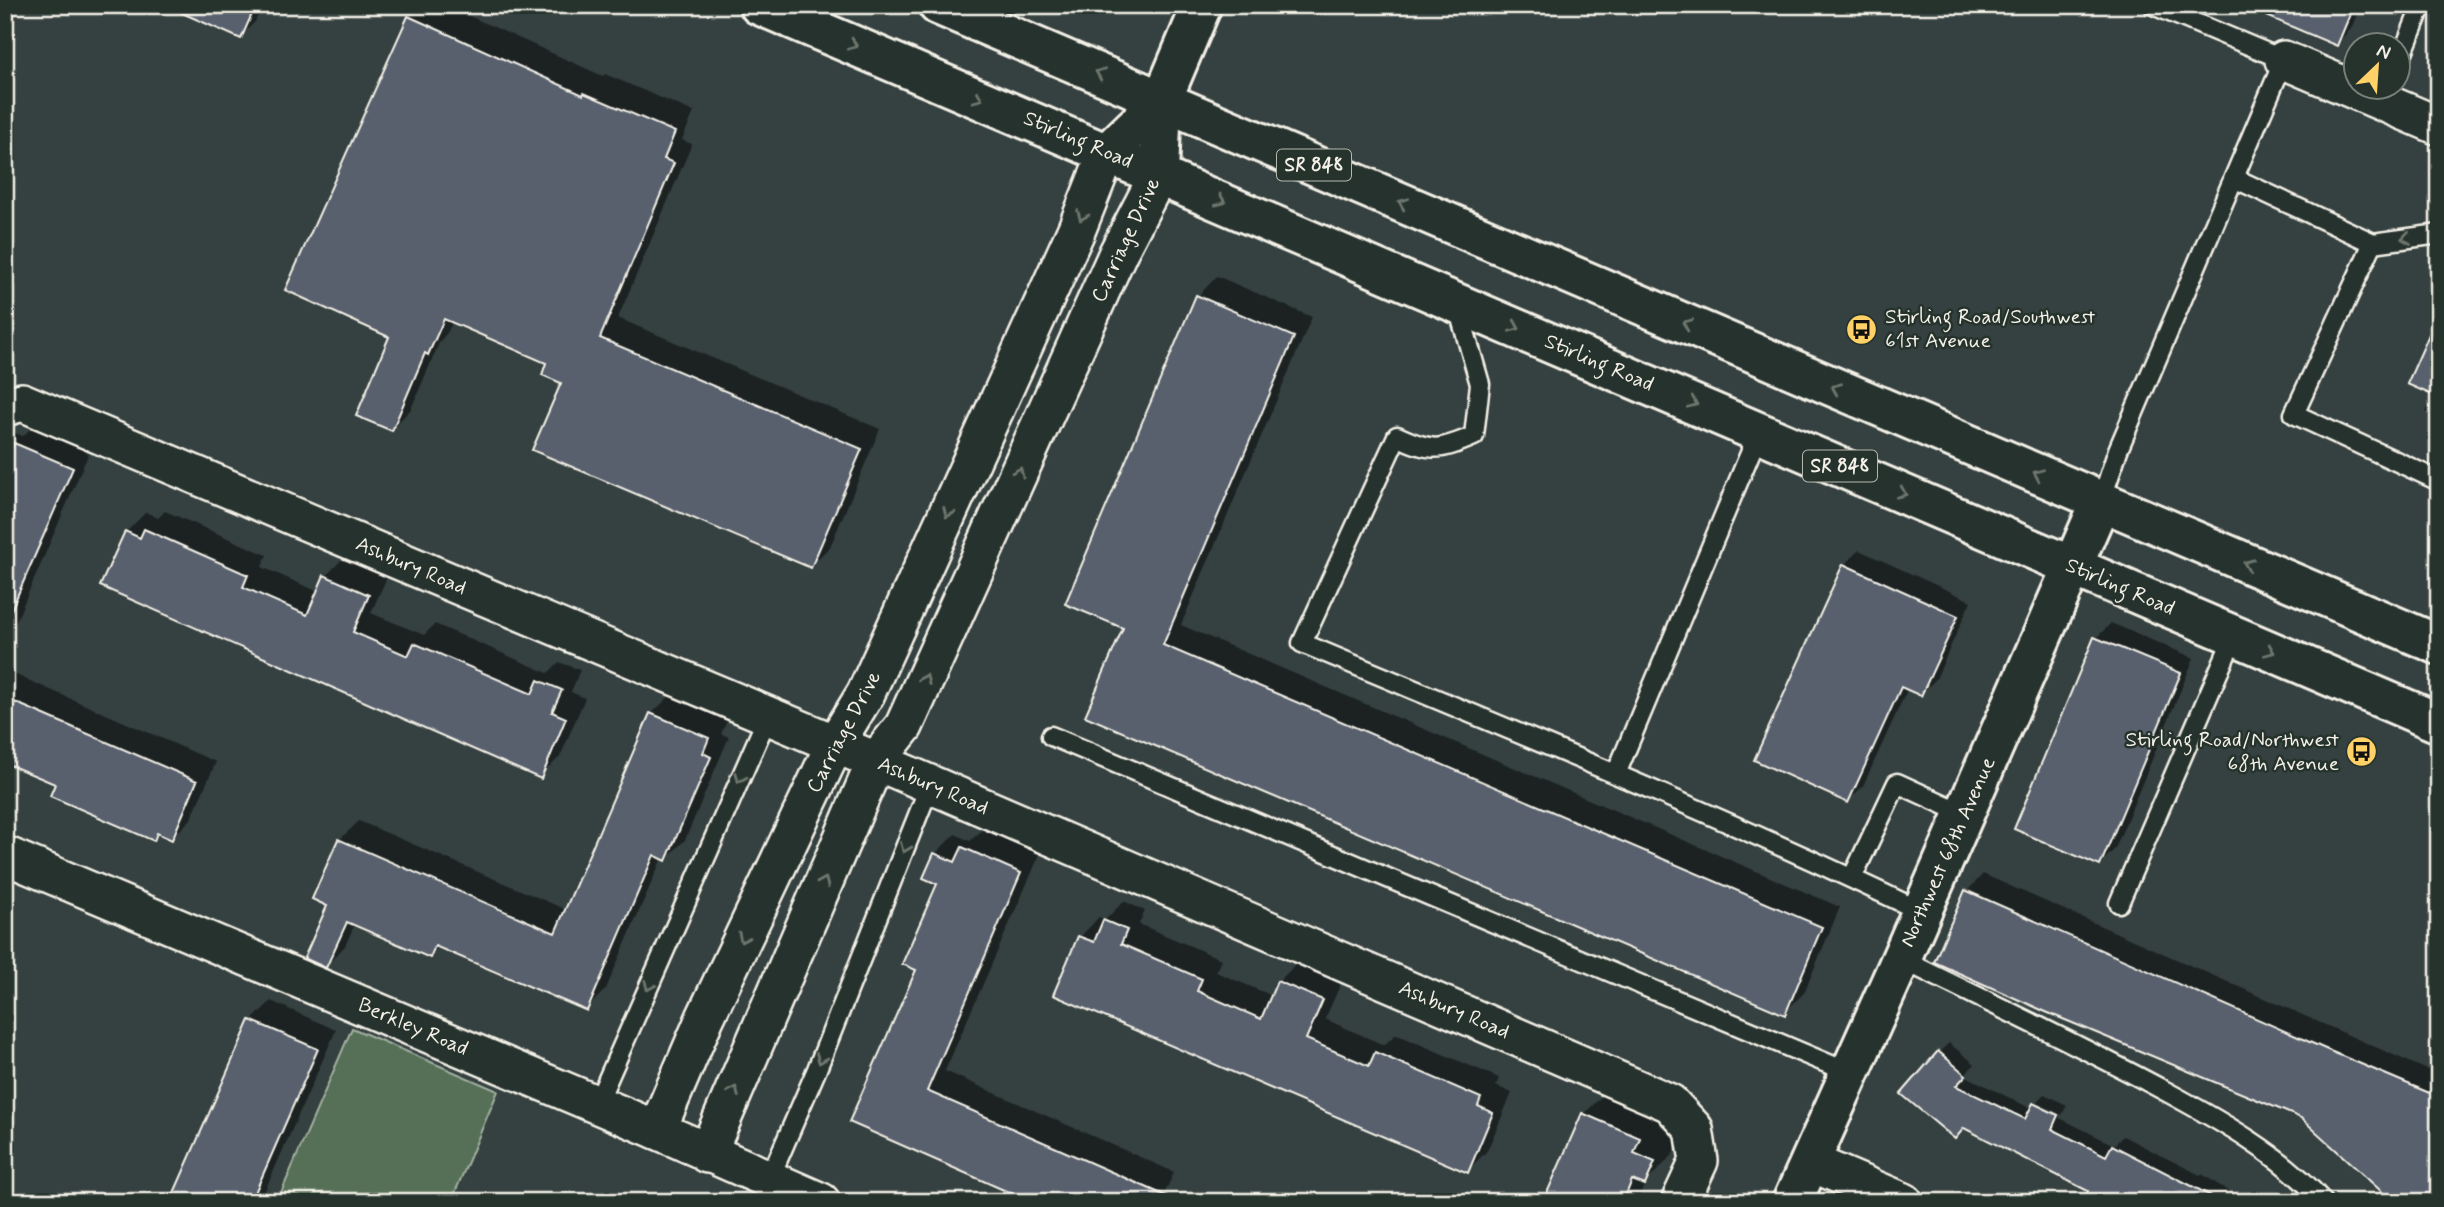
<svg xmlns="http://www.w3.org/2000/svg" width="2444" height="1207" font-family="Mynerve,sans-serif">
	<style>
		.green { fill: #547057; stroke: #a4b0a0; stroke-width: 2 }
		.shadow { fill: #0007 }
		.building { fill: #58616e; stroke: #f4f1e8; stroke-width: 2 }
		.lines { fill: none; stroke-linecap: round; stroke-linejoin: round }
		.lane-casing { stroke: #f4f1e8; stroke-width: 23 }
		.street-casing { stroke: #f4f1e8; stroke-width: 42 }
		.secondary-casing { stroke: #f4f1e8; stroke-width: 44 }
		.primary-casing { stroke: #f4f1e8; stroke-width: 44 }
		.lane { stroke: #26332d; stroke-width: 18 }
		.street { stroke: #26332d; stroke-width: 37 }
		.secondary { stroke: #26332d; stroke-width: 38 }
		.primary { stroke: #26332d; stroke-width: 38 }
		.oneway { stroke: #6e766e }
		.labels { text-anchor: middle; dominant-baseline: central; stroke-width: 5; stroke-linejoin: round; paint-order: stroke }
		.shield { fill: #26332d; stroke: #b6b8b0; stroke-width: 2 }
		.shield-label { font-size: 19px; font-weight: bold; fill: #f4f1e8 }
		.street-label { font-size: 21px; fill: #f4f1e8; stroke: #26332d }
		.poi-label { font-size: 21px; fill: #f4f1e8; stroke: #26332d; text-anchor: start }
	</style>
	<rect width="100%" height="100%" fill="#354140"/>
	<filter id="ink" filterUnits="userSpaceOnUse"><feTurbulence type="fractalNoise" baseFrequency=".0143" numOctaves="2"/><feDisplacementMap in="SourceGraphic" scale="14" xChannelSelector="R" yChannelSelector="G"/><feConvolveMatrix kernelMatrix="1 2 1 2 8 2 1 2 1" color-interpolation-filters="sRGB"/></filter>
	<g filter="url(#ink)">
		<path class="green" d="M 352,1028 L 498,1091 L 451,1202 L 277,1202 Z"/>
		<g class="shadow">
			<path d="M 168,5 L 263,5 L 255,22 L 240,37 Z"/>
			<path d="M 422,5 L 445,5 L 603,76 L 605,74 L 694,112 L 682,140 L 692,144 L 618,318 L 880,429 L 830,547 L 810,566 L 563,382 L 549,362 L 453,321 L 447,333 L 440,341 L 411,409 L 392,429 L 391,336 L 410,17 Z"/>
			<path d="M 2275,5 L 2361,5 L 2351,29 L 2336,44 Z"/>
			<path d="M 1217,276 L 1312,317 L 1181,625 L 1840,907 L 1804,993 L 1784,1013 L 1125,627 L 1067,603 L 1198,296 Z"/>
			<path d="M 2439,316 L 2439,418 L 2426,412 L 2434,394 Z"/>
			<path d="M 35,424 L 91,448 L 5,647 L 5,433 L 8,430 L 23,436 Z"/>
			<path d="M 165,511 L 267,555 L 262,567 L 319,592 L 326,576 L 345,556 L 388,575 L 371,613 L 424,635 L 435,624 L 548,673 L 559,662 L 580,670 L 571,692 L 585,698 L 560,757 L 540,776 L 126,532 L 146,512 L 158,518 Z"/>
			<path d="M 1859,550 L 1971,601 L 1936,679 L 1921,694 L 1908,688 L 1863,786 L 1848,801 L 1844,565 Z"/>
			<path d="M 2111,623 L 2194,658 L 2115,849 L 2100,864 L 2016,828 L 2096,638 Z"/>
			<path d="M 5,670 L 216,762 L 191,819 L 172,838 L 160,833 L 154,839 L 57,783 L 5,761 Z"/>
			<path d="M 671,695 L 728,719 L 721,734 L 729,737 L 685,840 L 666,859 L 662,858 L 606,989 L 586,1009 L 440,946 L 430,956 L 355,924 L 345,946 L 326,966 L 329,905 L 339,840 L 359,821 L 567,910 L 651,714 Z"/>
			<path d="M 983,829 L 1040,854 L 945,1071 L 1174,1172 L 1161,1202 L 1015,1193 L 851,1122 L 918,969 L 939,883 L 935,854 L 955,834 L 970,841 Z"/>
			<path d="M 1983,874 L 2439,1075 L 2439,1202 L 2302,1116 L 1967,891 Z"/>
			<path d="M 1124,901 L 1145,911 L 1139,924 L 1221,959 L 1216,972 L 1273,996 L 1278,982 L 1298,962 L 1342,981 L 1325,1019 L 1384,1045 L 1396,1034 L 1499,1078 L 1496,1086 L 1512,1093 L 1487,1151 L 1467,1171 L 1080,937 L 1099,917 L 1105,920 Z"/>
			<path d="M 271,1001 L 336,1030 L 260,1202 L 172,1202 L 251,1021 Z"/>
			<path d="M 1949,1043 L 1975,1064 L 1964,1075 L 2032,1109 L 2036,1103 L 2036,1106 L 2114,1145 L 2123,1136 L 2200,1175 L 2202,1174 L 2245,1202 L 2099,1202 L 2091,1190 L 1964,1127 L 1939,1052 Z"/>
			<path d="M 1611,1087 L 1666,1111 L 1660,1126 L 1681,1135 L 1672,1156 L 1645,1183 L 1637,1202 L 1545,1202 L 1584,1114 Z"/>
			<path d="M 2044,1094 L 2067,1105 L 2062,1115 L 2036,1102 Z"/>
		</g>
		<g class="building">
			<path d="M 164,5 L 256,5 L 241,39 Z"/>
			<path d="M 2241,5 L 2354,5 L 2337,46 Z"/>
			<path d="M 408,16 L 583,95 L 584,93 L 675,132 L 664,159 L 674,163 L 600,338 L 862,449 L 811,568 L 532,450 L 561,383 L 542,375 L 546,363 L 444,319 L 428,355 L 425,353 L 392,431 L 356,416 L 389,337 L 285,290 Z"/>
			<path d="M 1196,295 L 1294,337 L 1163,645 L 1822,927 L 1785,1015 L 1085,716 L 1123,628 L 1065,604 Z"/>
			<path d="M 2439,312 L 2439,398 L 2407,384 Z"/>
			<path d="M 14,443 L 73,468 L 5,624 L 5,463 Z"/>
			<path d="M 144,529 L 248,575 L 243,587 L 307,615 L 324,575 L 369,595 L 353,632 L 408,656 L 414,643 L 532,694 L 538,680 L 562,690 L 552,712 L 566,718 L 541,779 L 100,586 L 125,531 L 140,538 Z"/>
			<path d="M 1843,564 L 1958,616 L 1921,696 L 1901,687 L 1848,803 L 1754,760 Z"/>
			<path d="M 2094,637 L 2181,673 L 2100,866 L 2014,829 Z"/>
			<path d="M 5,698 L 197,781 L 172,840 L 157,833 L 154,841 L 50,796 L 55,784 L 5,763 Z"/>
			<path d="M 650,713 L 709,738 L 703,753 L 711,757 L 666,861 L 654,855 L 587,1011 L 435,946 L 430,958 L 347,922 L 326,968 L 304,958 L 327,906 L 312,899 L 338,839 L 555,933 Z"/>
			<path d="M 962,847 L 1021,873 L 927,1091 L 1180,1202 L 1009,1202 L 1013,1194 L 849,1122 L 916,970 L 902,964 L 937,884 L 923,878 L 934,853 L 955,862 Z"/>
			<path d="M 1965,890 L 2330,1051 L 2439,1097 L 2439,1202 L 2393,1202 L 2301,1118 L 2046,1012 L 1934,962 Z"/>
			<path d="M 1103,920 L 1127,930 L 1121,944 L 1202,979 L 1197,991 L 1261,1019 L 1277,981 L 1323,1000 L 1306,1039 L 1369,1066 L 1375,1052 L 1481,1098 L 1478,1106 L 1493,1113 L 1468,1173 L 1053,995 L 1078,936 L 1094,942 Z"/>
			<path d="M 250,1020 L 318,1049 L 251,1202 L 170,1202 Z"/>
			<path d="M 1938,1051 L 1966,1075 L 1956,1086 L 2025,1119 L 2033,1103 L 2058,1115 L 2052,1129 L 2106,1156 L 2112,1145 L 2223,1202 L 2083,1202 L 2088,1191 L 1964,1128 L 1955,1139 L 1901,1094 Z"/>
			<path d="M 1582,1113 L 1640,1138 L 1634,1153 L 1655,1162 L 1645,1185 L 1632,1180 L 1623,1202 L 1543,1202 Z"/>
		</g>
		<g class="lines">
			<defs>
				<g id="lane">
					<path d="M 2398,65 L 2422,5"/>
					<path d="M 2234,178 L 2373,243 L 2439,234"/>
					<path d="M 2373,243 L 2294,414 L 2439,481"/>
					<path d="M 1457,304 L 1480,384 L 1474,436 C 1439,451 1431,452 1397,436 L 1302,643 C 1510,730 1719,814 1922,912"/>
					<path d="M 2101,501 L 2118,450 L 2284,60 L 2153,5"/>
					<path d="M 1051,736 L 1850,1073"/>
					<path d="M 1616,774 L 1759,432"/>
					<path d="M 1852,878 L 1897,783 L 1965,814"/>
					<path d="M 2119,903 L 2234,636"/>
					<path d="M 1901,959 C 1990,1003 2080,1045 2167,1092 C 2219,1120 2285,1157 2323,1202"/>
					<path d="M 597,1104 L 768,716"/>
					<path d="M 769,1180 L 817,1069 L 930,785"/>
				</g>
				<g id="street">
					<path d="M 2284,60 L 2439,126"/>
					<path d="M 5,407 L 22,402 L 876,761 L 1670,1103 L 1694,1129 L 1699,1161 L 1680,1202"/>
					<path d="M 5,855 L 657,1130 L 821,1202"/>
					<path d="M 657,1130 L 705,1018 L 835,744 L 866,693 L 1076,231 L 1107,153"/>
					<path d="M 707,1154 L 876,761 L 904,726 L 1118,253 L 1159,174"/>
					<path d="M 1810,1162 L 1904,1202"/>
				</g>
				<g id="secondary">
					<path d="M 1107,153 L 1162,100"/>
					<path d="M 1159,174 L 1162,100 L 1202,5"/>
					<path d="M 1792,1202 L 1901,959 L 2101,501"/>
				</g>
				<g id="primary">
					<path d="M 759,5 L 2439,723"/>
					<path d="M 938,5 L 2439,645"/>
				</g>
			</defs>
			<use href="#lane" class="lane-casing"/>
			<use href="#street" class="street-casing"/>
			<use href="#secondary" class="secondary-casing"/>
			<use href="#primary" class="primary-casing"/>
			<use href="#lane" class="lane"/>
			<use href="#street" class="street"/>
			<use href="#secondary" class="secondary"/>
			<use href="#primary" class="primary"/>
		</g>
		<defs><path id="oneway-chevron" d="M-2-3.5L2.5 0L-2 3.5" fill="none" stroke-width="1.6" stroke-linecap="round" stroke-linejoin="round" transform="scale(1.75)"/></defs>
		<g class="oneway">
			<use href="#oneway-chevron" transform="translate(853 45) rotate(23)"/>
			<use href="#oneway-chevron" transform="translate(1100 73) rotate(-157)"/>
			<use href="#oneway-chevron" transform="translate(978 98) rotate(23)"/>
			<use href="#oneway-chevron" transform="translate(1221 201) rotate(23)"/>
			<use href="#oneway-chevron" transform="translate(1403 203) rotate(-157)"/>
			<use href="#oneway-chevron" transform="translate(1082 216) rotate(112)"/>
			<use href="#oneway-chevron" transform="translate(2406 238) rotate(171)"/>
			<use href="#oneway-chevron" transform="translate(1687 324) rotate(-157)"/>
			<use href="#oneway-chevron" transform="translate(1515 327) rotate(23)"/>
			<use href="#oneway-chevron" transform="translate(1836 388) rotate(-157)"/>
			<use href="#oneway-chevron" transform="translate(1693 403) rotate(23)"/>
			<use href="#oneway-chevron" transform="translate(1019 472) rotate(-66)"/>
			<use href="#oneway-chevron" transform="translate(2038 474) rotate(-157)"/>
			<use href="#oneway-chevron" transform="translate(1902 493) rotate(23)"/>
			<use href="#oneway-chevron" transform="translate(948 513) rotate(114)"/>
			<use href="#oneway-chevron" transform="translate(2248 564) rotate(-157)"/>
			<use href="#oneway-chevron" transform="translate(2270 651) rotate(23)"/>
			<use href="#oneway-chevron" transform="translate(925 679) rotate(-66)"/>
			<use href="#oneway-chevron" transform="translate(740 778) rotate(114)"/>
			<use href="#oneway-chevron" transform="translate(905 848) rotate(112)"/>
			<use href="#oneway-chevron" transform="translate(824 882) rotate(-67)"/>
			<use href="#oneway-chevron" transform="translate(743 938) rotate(115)"/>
			<use href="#oneway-chevron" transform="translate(649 986) rotate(114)"/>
			<use href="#oneway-chevron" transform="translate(821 1059) rotate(112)"/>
			<use href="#oneway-chevron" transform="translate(734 1091) rotate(-67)"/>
		</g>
	</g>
	<defs>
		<symbol id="bus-disc" viewBox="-11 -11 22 22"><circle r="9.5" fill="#ffd166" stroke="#26332d"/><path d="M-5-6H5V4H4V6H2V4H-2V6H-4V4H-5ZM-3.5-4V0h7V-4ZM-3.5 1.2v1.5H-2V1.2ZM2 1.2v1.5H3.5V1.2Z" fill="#111"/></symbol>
	</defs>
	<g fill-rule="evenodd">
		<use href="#bus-disc" x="1844" y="312" width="35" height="35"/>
		<use href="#bus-disc" x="2344" y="734" width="35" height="35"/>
	</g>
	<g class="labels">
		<g class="shield">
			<rect x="1277" y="149.5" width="74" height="31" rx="5"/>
			<rect x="1803" y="450.5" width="74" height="31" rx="5"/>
		</g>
		<g class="shield-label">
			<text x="1314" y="165">SR 848</text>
			<text x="1840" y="466">SR 848</text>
		</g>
		<g class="street-label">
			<text transform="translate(1078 140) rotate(23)">Stirling Road</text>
			<text transform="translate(1126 240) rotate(-65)">Carriage Drive</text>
			<text transform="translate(1599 363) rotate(23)">Stirling Road</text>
			<text transform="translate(411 566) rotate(23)">Ashbury Road</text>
			<text transform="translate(2120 587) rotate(23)">Stirling Road</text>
			<text transform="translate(844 732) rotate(-62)">Carriage Drive</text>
			<text transform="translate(933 786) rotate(23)">Ashbury Road</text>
			<text transform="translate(1948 852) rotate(-66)">Northwest 68th Avenue</text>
			<text transform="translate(1454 1010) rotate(23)">Ashbury Road</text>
			<text transform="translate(413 1027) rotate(23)">Berkley Road</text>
		</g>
		<g class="poi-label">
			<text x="1885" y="317">Stirling Road/Southwest<tspan x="1885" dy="24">61st Avenue</tspan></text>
			<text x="2339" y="740" text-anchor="end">Stirling Road/Northwest<tspan x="2339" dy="24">68th Avenue</tspan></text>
		</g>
	</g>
	<rect width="2444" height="1207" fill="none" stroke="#26332d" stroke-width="28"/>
	<rect x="14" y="14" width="2416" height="1179" fill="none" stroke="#f4f1e8" stroke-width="2.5" filter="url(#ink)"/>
	<g transform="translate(2377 66) rotate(25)"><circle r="33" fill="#26332d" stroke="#787f78" stroke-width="2"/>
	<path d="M0-5L12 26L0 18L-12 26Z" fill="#ffd166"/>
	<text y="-10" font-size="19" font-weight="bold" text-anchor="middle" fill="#f4f1e8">N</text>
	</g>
</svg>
